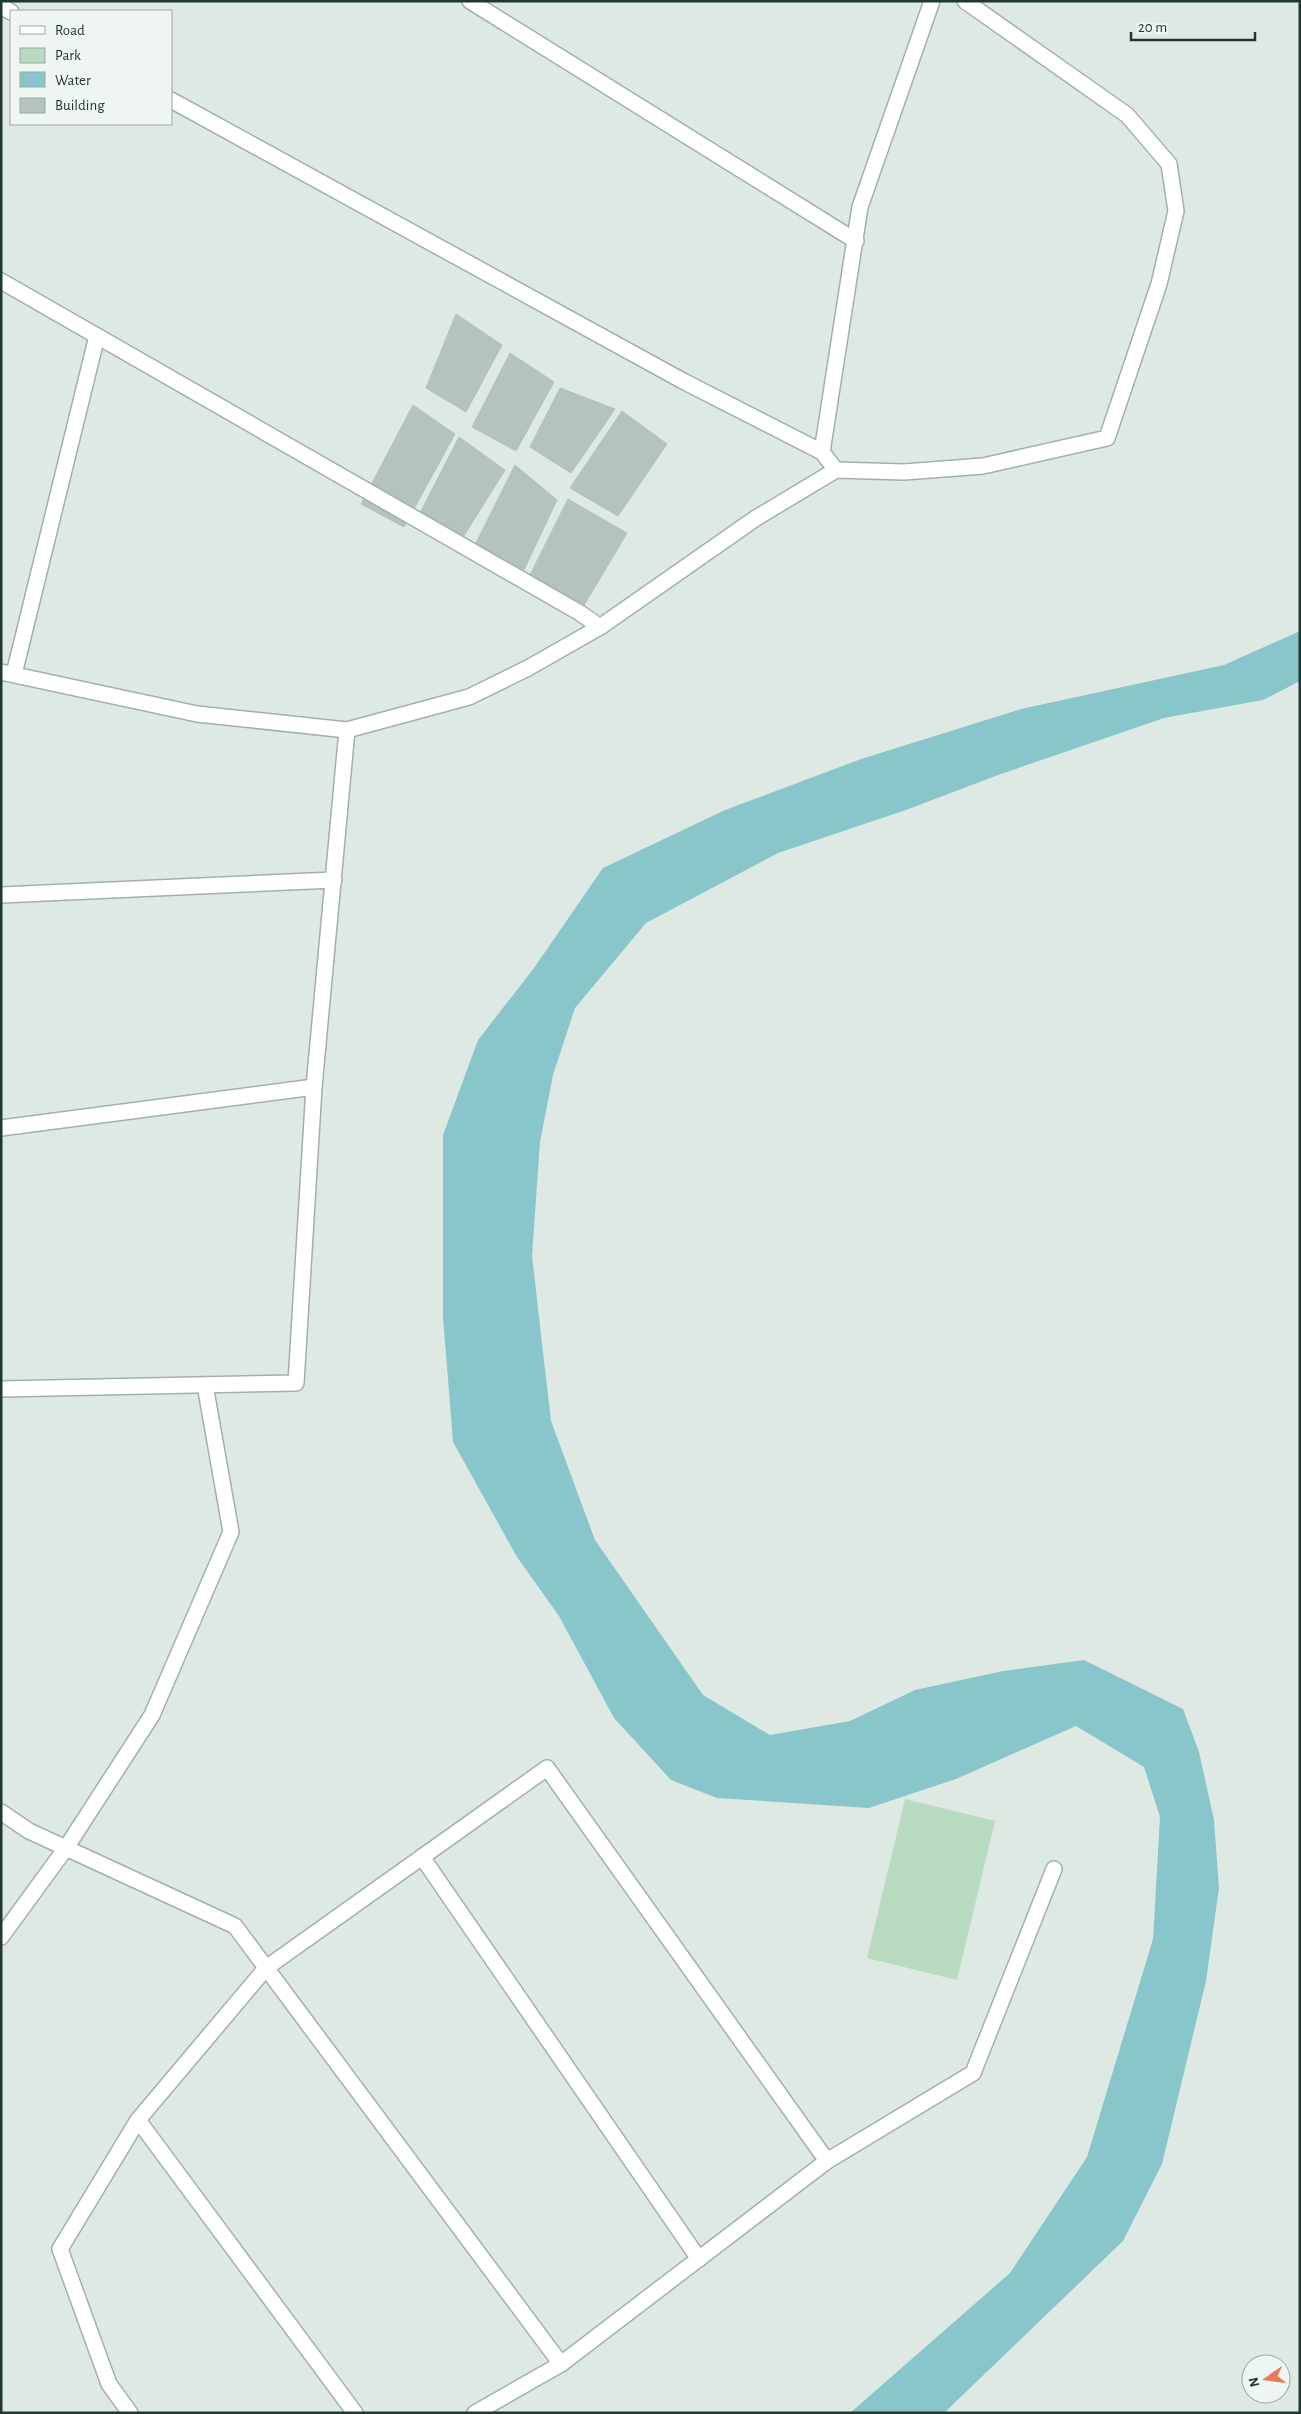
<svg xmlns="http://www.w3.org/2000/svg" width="1301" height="2414" font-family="'Alegreya Sans',sans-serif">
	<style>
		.green { fill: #b8dabf }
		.water { fill: #89c6cc }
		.building { fill: #b4c4bd; stroke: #b2c2ba }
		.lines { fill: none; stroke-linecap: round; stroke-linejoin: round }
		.minor-casing { stroke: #a2b0aa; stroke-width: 18 }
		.minor { stroke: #fff; stroke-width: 15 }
	</style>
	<rect width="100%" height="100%" fill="#dfe9e4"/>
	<path class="green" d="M 905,1799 L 995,1821 L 957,1980 L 867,1958 Z"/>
	<path class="water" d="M 1300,631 L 1300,681 L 1263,700 L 1164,718 L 998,775 L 906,810 L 778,853 L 646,923 L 575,1008 L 553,1075 L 540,1142 L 532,1256 L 551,1421 L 595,1540 L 703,1695 L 770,1735 L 850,1721 L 915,1690 L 1003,1671 L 1084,1660 L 1183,1709 L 1199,1752 L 1214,1820 L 1219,1888 L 1206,1981 L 1162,2164 L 1123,2241 L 944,2413 L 850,2413 L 1010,2273 L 1087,2157 L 1153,1939 L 1160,1817 L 1144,1767 L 1076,1726 L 956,1779 L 869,1808 L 717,1798 L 671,1780 L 614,1718 L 559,1616 L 517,1557 L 453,1442 L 443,1317 L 443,1135 L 478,1040 L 534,968 L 603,868 L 725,810 L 861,759 L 1021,709 L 1224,665 Z"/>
	<g class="building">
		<path d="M 456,314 L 502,345 L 466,412 L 426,388 Z"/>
		<path d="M 510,353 L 554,382 L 516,451 L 472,427 Z"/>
		<path d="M 560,388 L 615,409 L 571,473 L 530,447 Z"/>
		<path d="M 413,405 L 455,434 L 404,527 L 361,504 Z"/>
		<path d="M 622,411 L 667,444 L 618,516 L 570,488 Z"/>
		<path d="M 459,437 L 505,470 L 462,539 L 419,515 Z"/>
		<path d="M 515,465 L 557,500 L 523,572 L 475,545 Z"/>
		<path d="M 568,499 L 627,533 L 583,607 L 530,575 Z"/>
	</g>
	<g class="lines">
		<defs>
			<g id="minor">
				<path d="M 470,1 L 856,241"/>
				<path d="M 1,6 L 11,12"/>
				<path d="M 171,100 L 683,381 L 822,452 L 836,470"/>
				<path d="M 1,281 L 580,613 L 600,627"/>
				<path d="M 822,452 L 860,207 L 932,1"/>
				<path d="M 1,672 L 197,714 L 347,730 L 469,697 L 528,668 L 600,627 L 756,518 L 836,470 L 904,472 L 983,466 L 1107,438 L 1159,284 L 1176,211 L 1169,164 L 1127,115 L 965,1"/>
				<path d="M 14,674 L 97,336"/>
				<path d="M 1,895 L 334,880"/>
				<path d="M 1,1128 L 314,1087"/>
				<path d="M 1,1389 L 296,1383 L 314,1087 L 347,730"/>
				<path d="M 1,1812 L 29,1831 L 235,1926 L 561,2364"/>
				<path d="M 422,1857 L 699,2259"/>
				<path d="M 1,1937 L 66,1848 L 152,1715 L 231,1532 L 205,1385"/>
				<path d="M 138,2120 L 355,2413"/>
				<path d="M 130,2413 L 109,2384 L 60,2249 L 138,2120 L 266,1968 L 547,1768 L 827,2161"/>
				<path d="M 475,2413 L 561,2364 L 827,2161 L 973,2073 L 1054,1869"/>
			</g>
		</defs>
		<use href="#minor" class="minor-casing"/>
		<use href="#minor" class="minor"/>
	</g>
	<rect width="1301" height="2414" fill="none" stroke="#213830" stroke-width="5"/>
	<rect x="10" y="10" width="162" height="115" fill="#eff6f2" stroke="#9daaa4"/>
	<rect x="20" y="26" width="25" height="8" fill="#ffffff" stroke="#9daaa4"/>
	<text x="55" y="35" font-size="15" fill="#213830">Road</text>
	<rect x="20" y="48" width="25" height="15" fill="#b8dabf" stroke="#9daaa4"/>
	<text x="55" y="60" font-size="15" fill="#213830">Park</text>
	<rect x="20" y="72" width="25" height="15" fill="#89c6cc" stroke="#9daaa4"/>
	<text x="55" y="85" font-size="15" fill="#213830">Water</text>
	<rect x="20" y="98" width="25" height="15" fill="#b4c4bd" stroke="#9daaa4"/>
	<text x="55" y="110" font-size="15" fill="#213830">Building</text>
	<g transform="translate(1266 2379) rotate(256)"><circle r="24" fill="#eff6f2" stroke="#9daaa4"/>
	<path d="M0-4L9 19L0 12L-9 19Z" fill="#ea765c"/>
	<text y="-8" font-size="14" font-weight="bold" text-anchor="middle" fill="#213830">N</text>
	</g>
	<path d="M1131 32v8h124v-8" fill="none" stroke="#213830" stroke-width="2.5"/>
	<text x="1138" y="32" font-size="15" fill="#213830" stroke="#eff6f2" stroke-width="4" paint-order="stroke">20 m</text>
</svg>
